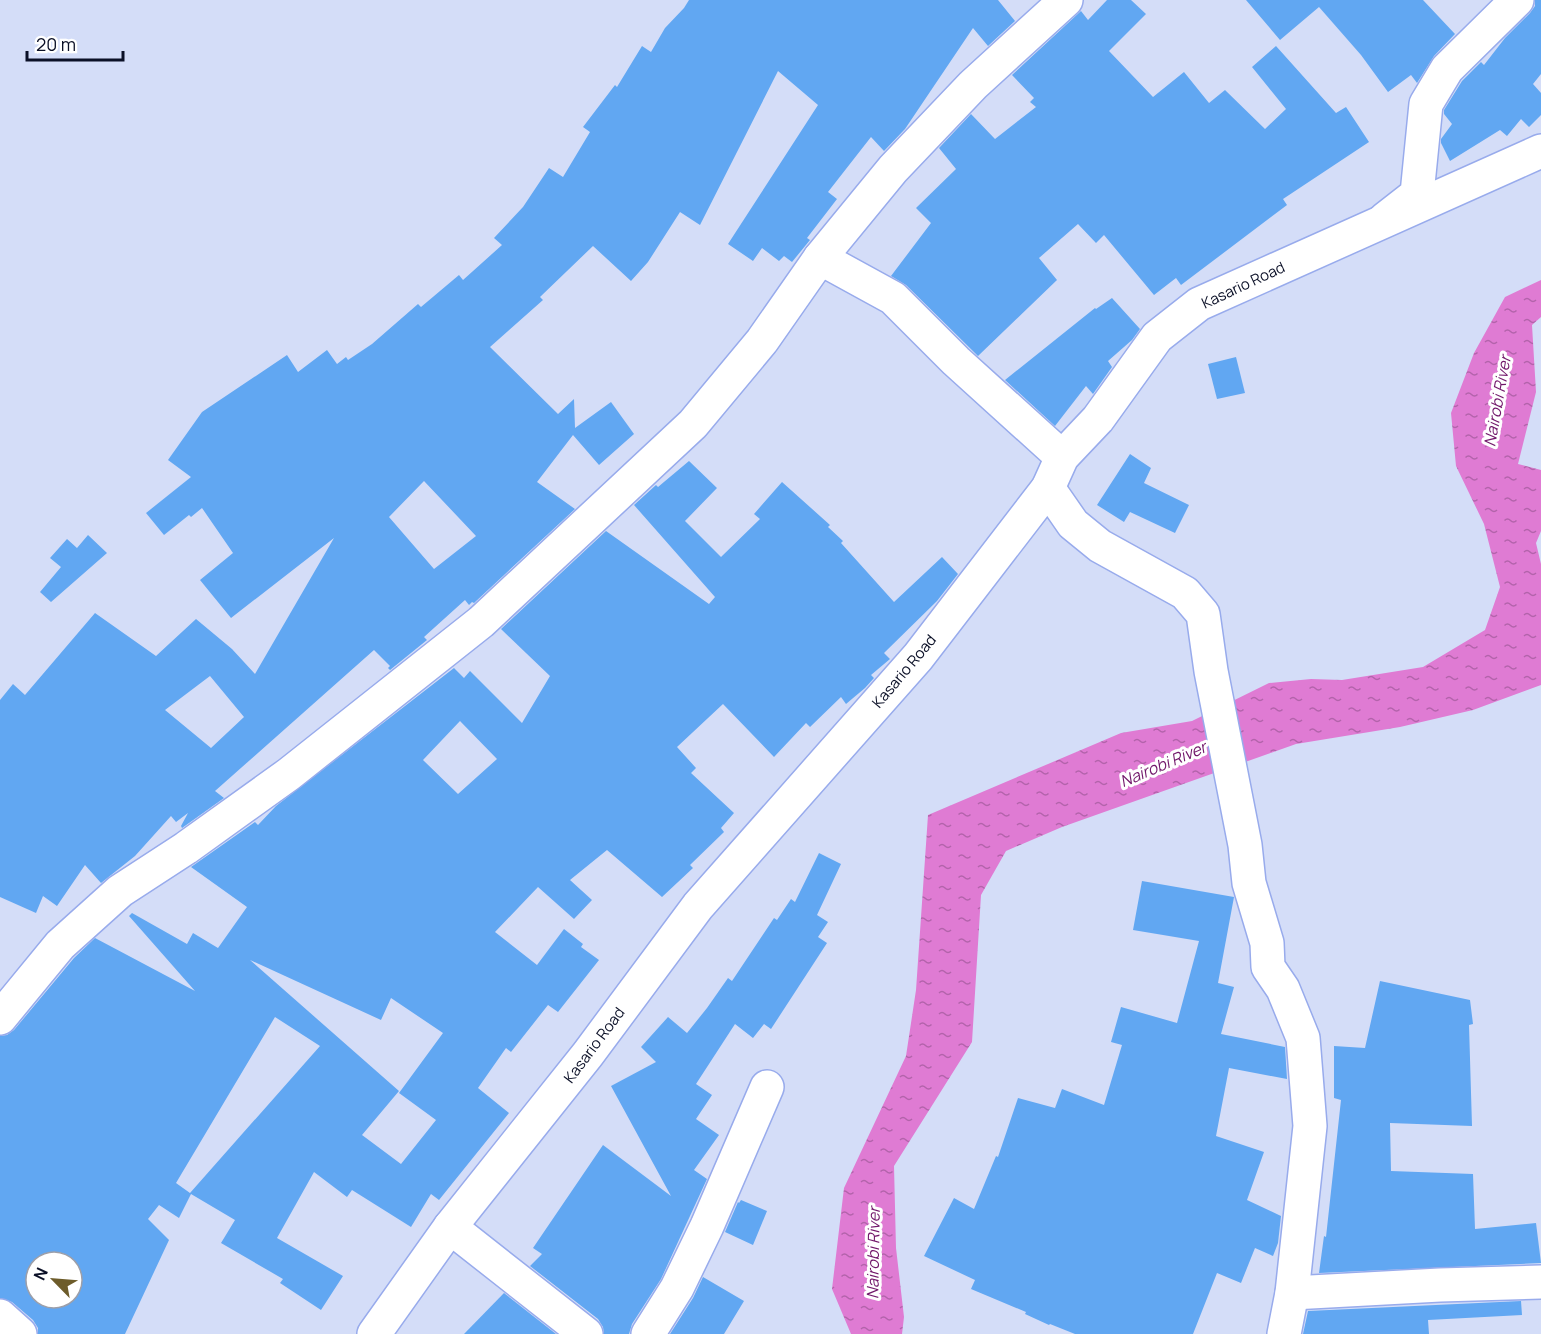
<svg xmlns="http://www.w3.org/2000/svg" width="1541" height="1334" font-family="Manrope,sans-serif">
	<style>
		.water { fill: url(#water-ripples) }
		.building { fill: #61a7f2; fill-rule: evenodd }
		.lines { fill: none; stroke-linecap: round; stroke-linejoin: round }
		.minor-casing { stroke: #98abec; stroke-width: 36 }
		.tertiary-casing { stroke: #98abec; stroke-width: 36 }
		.minor { stroke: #fff; stroke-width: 33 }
		.tertiary { stroke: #fff; stroke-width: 33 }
		.labels { text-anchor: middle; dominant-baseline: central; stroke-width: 6; stroke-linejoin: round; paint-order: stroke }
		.street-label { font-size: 15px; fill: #0b1027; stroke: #fff }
		.water-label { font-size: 16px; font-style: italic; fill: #71176a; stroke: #fff }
	</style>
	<defs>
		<pattern id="water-ripples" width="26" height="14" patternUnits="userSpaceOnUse" patternTransform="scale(1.5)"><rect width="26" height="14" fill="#df7bd3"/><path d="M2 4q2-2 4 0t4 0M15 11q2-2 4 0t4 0" fill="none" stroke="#b363ab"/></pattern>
	</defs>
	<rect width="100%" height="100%" fill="#d4ddf8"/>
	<path class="water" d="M 1541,280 L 1541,317 L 1532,325 L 1536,392 L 1518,464 L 1541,470 L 1541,531 L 1536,543 L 1541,564 L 1541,685 L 1473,710 L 1400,727 L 1296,744 L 1062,827 L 1006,851 L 981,895 L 972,1042 L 894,1166 L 896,1248 L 904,1317 L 902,1334 L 851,1334 L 832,1289 L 844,1188 L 906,1056 L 916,990 L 928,815 L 1121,733 L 1192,721 L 1269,683 L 1311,679 L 1342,680 L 1423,667 L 1485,630 L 1500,587 L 1484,524 L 1456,466 L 1451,413 L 1474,353 L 1505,297 Z"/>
	<g class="building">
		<path d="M 689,0 L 998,0 L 1015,21 L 988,46 L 973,28 L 905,129 L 884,151 L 871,137 L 828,192 L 837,199 L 807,238 L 810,240 L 792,262 L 784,256 L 779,261 L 762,248 L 753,261 L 728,244 L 818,105 L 778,71 L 700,225 L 680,212 L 648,262 L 631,281 L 593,246 L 540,297 L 543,300 L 490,347 L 558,414 L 574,399 L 575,428 L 611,402 L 634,434 L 599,465 L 573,435 L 537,482 L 575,509 L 474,603 L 472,602 L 469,605 L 465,600 L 424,637 L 427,640 L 390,670 L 388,668 L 390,666 L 374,650 L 215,791 L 224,798 L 182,828 L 181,826 L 188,813 L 176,822 L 171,816 L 135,856 L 101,883 L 85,865 L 57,906 L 43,896 L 36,913 L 0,897 L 0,700 L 13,684 L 25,695 L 95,613 L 156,656 L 196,619 L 232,649 L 255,674 L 334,538 L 231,618 L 200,580 L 233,553 L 202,508 L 191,517 L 189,515 L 164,535 L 146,513 L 191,477 L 168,460 L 202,412 L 287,355 L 298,372 L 327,350 L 337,364 L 346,357 L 348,360 L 372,344 L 418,304 L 421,307 L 459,275 L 463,280 L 502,245 L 494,238 L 523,207 L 549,168 L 563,177 L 590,132 L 583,127 L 615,85 L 617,87 L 642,46 L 651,52 L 665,28 L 684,8 ZM 424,481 L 476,536 L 434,569 L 389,517 ZM 210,676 L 244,717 L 211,748 L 165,710 Z"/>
		<path d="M 1107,0 L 1131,0 L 1146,14 L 1109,51 L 1153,97 L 1184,72 L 1209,103 L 1225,90 L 1265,129 L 1286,109 L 1252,67 L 1276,46 L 1336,113 L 1346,107 L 1369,142 L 1283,199 L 1287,205 L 1181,285 L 1176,278 L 1154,295 L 1104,235 L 1096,243 L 1078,224 L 1039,258 L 1057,280 L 978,356 L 906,285 L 891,276 L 931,223 L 916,208 L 956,169 L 939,148 L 971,114 L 995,139 L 1036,107 L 1030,102 L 1034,98 L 1012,75 L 1081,11 L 1088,20 Z"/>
		<path d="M 1246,0 L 1423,0 L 1455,34 L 1434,56 L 1417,83 L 1411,75 L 1388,92 L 1361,55 L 1319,7 L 1280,40 Z"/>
		<path d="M 1535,0 L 1541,0 L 1541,74 L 1533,84 L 1541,93 L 1541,115 L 1529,127 L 1521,119 L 1507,136 L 1500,130 L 1450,161 L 1441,143 L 1441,139 L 1452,124 L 1444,114 L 1444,110 L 1462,81 L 1481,62 L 1484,65 L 1505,38 L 1530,13 L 1535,6 Z"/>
		<path d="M 1112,298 L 1140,329 L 1132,340 L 1108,361 L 1112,367 L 1093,394 L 1086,386 L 1055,426 L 1005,380 L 1095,308 L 1096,309 Z"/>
		<path d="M 1236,357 L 1245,393 L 1217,399 L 1208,364 Z"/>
		<path d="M 1130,454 L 1151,468 L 1144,483 L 1189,505 L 1175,533 L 1130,512 L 1124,522 L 1097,505 Z"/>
		<path d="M 689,461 L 717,488 L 685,521 L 721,557 L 760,519 L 754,514 L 782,482 L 830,525 L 828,527 L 843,541 L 841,543 L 894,602 L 942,557 L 958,574 L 937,601 L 884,653 L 890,659 L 871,675 L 874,678 L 865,688 L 846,704 L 841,697 L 810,727 L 806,723 L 774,757 L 723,704 L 677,747 L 696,768 L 691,773 L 734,813 L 721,828 L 724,832 L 690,865 L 693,868 L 662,897 L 607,850 L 570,880 L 592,900 L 574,919 L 538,887 L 495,932 L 537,965 L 564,929 L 583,944 L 581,947 L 599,960 L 558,1012 L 548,1005 L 511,1052 L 506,1048 L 478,1088 L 509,1113 L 439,1200 L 431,1194 L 411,1227 L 352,1190 L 347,1197 L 314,1172 L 277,1238 L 343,1276 L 321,1310 L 280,1283 L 283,1279 L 221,1243 L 235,1220 L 191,1194 L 179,1218 L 159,1205 L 148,1219 L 169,1240 L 125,1334 L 38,1334 L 38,1328 L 33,1320 L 12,1302 L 0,1298 L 0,1036 L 7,1035 L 14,1030 L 74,958 L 95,938 L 195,991 L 129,916 L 132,913 L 187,944 L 193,933 L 218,948 L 247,907 L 191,867 L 255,822 L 258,825 L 276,806 L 454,668 L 464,678 L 470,671 L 522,723 L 550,676 L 501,629 L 606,531 L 709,604 L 715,597 L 634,505 L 656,485 L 658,487 ZM 460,721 L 497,759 L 458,794 L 423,760 ZM 250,960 L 381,1020 L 391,998 L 443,1033 L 399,1093 L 436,1120 L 401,1164 L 362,1135 L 399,1091 ZM 275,1017 L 320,1046 L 190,1193 L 176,1183 ZM 36,1262 L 72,1262 L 72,1298 L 36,1298 Z"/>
		<path d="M 88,535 L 107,553 L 51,602 L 40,592 L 61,567 L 50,558 L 67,539 L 77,548 Z"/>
		<path d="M 819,853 L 841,864 L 817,915 L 828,922 L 818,937 L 827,943 L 771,1029 L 764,1024 L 753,1038 L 735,1024 L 696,1084 L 712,1095 L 696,1119 L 719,1135 L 694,1170 L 707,1179 L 661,1279 L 632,1324 L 629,1334 L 604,1334 L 603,1327 L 598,1319 L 530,1266 L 542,1254 L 533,1248 L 603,1145 L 671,1196 L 611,1086 L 656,1062 L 641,1047 L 668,1017 L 687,1033 L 707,1008 L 728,978 L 732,981 L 774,918 L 777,920 L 791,899 L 795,902 Z"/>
		<path d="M 1142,881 L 1234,897 L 1218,983 L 1234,987 L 1221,1034 L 1285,1047 L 1287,1079 L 1229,1068 L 1216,1136 L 1264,1152 L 1247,1200 L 1281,1216 L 1278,1243 L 1273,1256 L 1255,1248 L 1241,1283 L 1217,1273 L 1193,1334 L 1075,1334 L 1050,1324 L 1049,1325 L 1025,1314 L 1026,1312 L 971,1289 L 975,1280 L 924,1256 L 954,1198 L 974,1209 L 996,1156 L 998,1157 L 1018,1098 L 1055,1108 L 1062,1089 L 1104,1105 L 1122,1045 L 1111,1042 L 1121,1007 L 1177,1023 L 1199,941 L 1133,930 Z"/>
		<path d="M 1380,981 L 1470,1000 L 1473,1024 L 1469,1025 L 1472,1126 L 1390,1123 L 1391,1171 L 1473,1174 L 1475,1229 L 1536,1223 L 1541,1263 L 1319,1273 L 1324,1236 L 1326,1237 L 1341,1100 L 1334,1098 L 1334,1046 L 1365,1048 Z"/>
		<path d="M 741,1200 L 767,1211 L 753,1245 L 725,1232 L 738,1202 L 739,1203 Z"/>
		<path d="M 703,1277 L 744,1301 L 724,1334 L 670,1334 L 693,1298 Z"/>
		<path d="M 504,1293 L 556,1334 L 464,1334 Z"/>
		<path d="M 1521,1301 L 1522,1315 L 1428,1320 L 1429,1334 L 1303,1334 L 1308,1311 Z"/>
	</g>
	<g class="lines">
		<defs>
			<g id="minor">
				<path d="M 1385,219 L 1417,194 L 1426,104 L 1447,69 L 1517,0"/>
				<path d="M 820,258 L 893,298 L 956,361 L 1062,457"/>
				<path d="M 1048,488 L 1073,524 L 1100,546 L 1185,593 L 1203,614 L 1211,671 L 1245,845 L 1249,883 L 1267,943 L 1268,967 L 1283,989 L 1303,1038 L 1310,1126 L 1292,1293 L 1284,1334"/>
				<path d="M 0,1018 L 60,945 L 120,891 L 186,848 L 289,774 L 481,622 L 693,424 L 762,341 L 820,258 L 893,169 L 973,85 L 1066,0"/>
				<path d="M 450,1227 L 586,1334"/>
				<path d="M 1292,1293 L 1440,1285 L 1541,1282"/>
				<path d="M 0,1316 L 20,1334"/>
				<path d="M 648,1334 L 677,1288 L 707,1226 L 767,1087"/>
			</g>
			<path id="tertiary" d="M 374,1334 L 450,1227 L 588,1054 L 698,906 L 918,657 L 1048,488 L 1062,457 L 1098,419 L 1157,337 L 1199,304 L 1541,151"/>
		</defs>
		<use href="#minor" class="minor-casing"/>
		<use href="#tertiary" class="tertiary-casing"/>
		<use href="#minor" class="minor"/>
		<use href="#tertiary" class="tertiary"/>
	</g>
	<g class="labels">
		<g class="street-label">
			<text transform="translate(1243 285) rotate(-25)">Kasario Road</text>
			<text transform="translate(904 671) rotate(-50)">Kasario Road</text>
			<text transform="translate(594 1045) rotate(-53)">Kasario Road</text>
		</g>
		<g class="water-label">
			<text transform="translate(1497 401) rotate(-80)">Nairobi River</text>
			<text transform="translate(1163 764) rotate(-23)">Nairobi River</text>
			<text transform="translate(873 1253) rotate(-89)">Nairobi River</text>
		</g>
	</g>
	<g transform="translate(54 1280) rotate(295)"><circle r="28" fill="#ffffff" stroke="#9d9fa9" stroke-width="1.5"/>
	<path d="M0-4.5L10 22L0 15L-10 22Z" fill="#6d5c2a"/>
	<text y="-9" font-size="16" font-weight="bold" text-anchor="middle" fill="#0b1027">N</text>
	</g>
	<path d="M27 51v9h96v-9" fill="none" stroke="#0b1027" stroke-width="3"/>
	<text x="36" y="51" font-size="18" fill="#0b1027" stroke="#ffffff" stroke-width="4.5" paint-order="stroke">20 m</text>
</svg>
